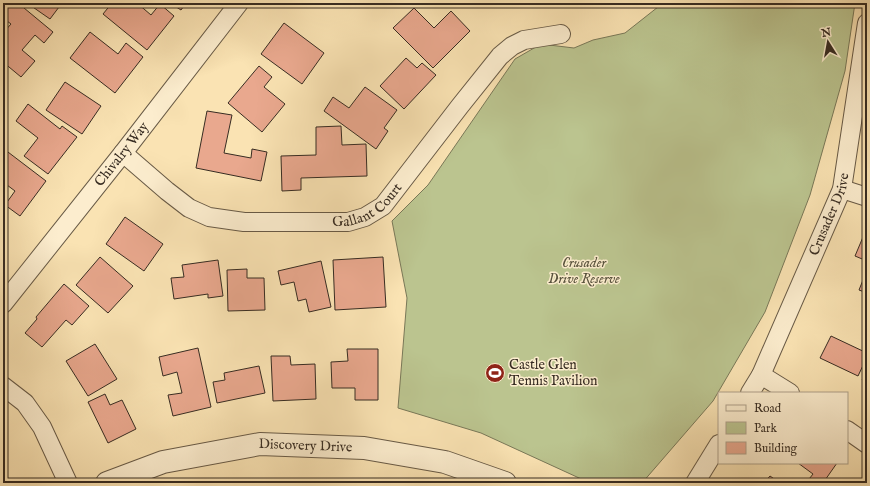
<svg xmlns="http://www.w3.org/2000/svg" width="870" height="486" font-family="'IM FELL English',serif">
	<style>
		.green { fill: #bbc48f; stroke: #797858 }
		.building { fill: #e9a88e; stroke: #372c22 }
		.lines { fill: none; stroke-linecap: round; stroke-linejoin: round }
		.minor-casing { stroke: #685a46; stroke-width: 20 }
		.tertiary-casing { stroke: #685a46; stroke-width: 24 }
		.minor { stroke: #fcedce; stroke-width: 18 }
		.tertiary { stroke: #fcedce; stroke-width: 22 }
		.labels { text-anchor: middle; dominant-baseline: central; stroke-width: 3; stroke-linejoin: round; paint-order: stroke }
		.street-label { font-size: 14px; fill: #372c22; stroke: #fcedce }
		.park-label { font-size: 14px; font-style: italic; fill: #58523d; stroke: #fcedce }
		.poi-label { font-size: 14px; fill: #372c22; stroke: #fcedce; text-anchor: start }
	</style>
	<rect width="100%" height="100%" fill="#fae3b3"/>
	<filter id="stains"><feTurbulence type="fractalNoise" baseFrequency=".005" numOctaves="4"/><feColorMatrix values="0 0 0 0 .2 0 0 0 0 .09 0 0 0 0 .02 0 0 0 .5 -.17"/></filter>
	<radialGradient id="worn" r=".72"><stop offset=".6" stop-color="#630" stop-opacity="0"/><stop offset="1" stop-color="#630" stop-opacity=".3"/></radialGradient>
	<path class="green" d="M 663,3 L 855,3 L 845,71 L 810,195 L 765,312 L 713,401 L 642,483 L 590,483 L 481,433 L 398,408 L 407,298 L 392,221 L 428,185 L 515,59 L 541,44 L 574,48 L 593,40 L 625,33 Z"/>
	<g class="building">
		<path d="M 10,3 L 18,3 L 53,32 L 44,43 L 35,35 L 22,50 L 35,61 L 21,77 L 3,62 L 3,33 L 11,24 L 3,18 L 3,11 Z"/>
		<path d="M 27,3 L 62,3 L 50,19 Z"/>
		<path d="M 112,3 L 137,3 L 151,15 L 160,4 L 174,16 L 147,50 L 103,14 Z"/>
		<path d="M 170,3 L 186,3 L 181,10 Z"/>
		<path d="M 462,3 L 470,3 L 466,7 Z"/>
		<path d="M 414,8 L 434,28 L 451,11 L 470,31 L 433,68 L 393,28 Z"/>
		<path d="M 284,23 L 324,53 L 302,84 L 261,54 Z"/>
		<path d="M 90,32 L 118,54 L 126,43 L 143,57 L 115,93 L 70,58 Z"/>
		<path d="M 406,58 L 417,68 L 422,63 L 436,75 L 404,109 L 380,86 Z"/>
		<path d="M 259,66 L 272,77 L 264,87 L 285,104 L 262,132 L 228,103 Z"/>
		<path d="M 65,82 L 101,106 L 82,134 L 46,110 Z"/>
		<path d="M 365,87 L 397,110 L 384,128 L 388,131 L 376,149 L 324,111 L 333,97 L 349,108 Z"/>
		<path d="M 28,104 L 60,129 L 62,126 L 77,137 L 48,174 L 24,156 L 38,138 L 16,121 Z"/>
		<path d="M 207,111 L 232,115 L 224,153 L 251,158 L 252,149 L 267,152 L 261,181 L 196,168 Z"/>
		<path d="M 341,126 L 342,145 L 366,144 L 367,176 L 301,178 L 301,190 L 282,191 L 281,156 L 316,155 L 316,127 Z"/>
		<path d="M 4,149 L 46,181 L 20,216 L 5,205 L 15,191 L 3,182 Z"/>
		<path d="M 125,217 L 163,244 L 144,271 L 106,244 Z"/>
		<path d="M 863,237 L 867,239 L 867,261 L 855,256 Z"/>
		<path d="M 100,257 L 133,286 L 108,313 L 76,285 Z"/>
		<path d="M 383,257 L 386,307 L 335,310 L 333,260 Z"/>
		<path d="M 218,260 L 223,296 L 208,298 L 208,294 L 174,299 L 171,278 L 184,277 L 182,265 Z"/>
		<path d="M 321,261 L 331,307 L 309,312 L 306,299 L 298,301 L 294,282 L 281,285 L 278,271 Z"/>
		<path d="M 247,269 L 247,278 L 264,278 L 265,310 L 228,311 L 227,270 Z"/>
		<path d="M 867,270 L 867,293 L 859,290 Z"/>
		<path d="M 64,284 L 89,306 L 72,325 L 66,320 L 42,347 L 25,333 L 37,319 L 36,317 Z"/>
		<path d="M 831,336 L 867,353 L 867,357 L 858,376 L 820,358 Z"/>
		<path d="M 95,344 L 117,379 L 88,396 L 66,361 Z"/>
		<path d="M 198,348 L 211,407 L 173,416 L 168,395 L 182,393 L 177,372 L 163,376 L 159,357 Z"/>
		<path d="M 347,349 L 378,349 L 378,400 L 355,400 L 355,388 L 332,388 L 331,362 L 348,361 Z"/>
		<path d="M 271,356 L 290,356 L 291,365 L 315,364 L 316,399 L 273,401 Z"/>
		<path d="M 259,366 L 265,393 L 217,403 L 213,382 L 225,380 L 224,373 Z"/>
		<path d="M 867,373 L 867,383 L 862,380 Z"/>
		<path d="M 105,394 L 110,405 L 122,400 L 136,429 L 108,443 L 88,402 Z"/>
		<path d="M 798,463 L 837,463 L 823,483 L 806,483 L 813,474 Z"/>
		<path d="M 770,476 L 780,483 L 764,483 Z"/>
	</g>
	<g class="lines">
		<defs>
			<g id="minor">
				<path id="s1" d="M 123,153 L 167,191 L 189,208 L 209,217 L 244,222 L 348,222 L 365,217 L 383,206 L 460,106 L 500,56 L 512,46 L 524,40 L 561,34"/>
				<path d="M 842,189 L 867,197"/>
				<path id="s2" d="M 3,304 L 123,153 L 239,3"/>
				<path d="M 761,375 L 790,393"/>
				<path d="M 3,386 L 25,403 L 42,427 L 68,483"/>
				<path id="s3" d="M 750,393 L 761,375 L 842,189 L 867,23"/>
				<path d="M 847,430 L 867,444"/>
				<path d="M 695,483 L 719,444"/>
			</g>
			<g id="tertiary">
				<path id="s4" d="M 107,483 L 163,462 L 260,444 L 364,448 L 445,462 L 505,483"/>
			</g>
		</defs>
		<use href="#minor" class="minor-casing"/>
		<use href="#tertiary" class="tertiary-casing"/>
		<use href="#minor" class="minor"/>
		<use href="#tertiary" class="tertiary"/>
	</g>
	<defs>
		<symbol id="stadium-disc" viewBox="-11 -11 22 22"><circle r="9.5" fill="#8f2418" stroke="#fcedce"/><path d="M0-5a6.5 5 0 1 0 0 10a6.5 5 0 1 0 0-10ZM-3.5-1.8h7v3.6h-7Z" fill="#fff"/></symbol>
	</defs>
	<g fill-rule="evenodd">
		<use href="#stadium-disc" x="484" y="362" width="22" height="22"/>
	</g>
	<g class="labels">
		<g class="street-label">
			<text stroke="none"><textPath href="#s2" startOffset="191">Chivalry Way</textPath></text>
			<text stroke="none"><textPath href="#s1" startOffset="272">Gallant Court</textPath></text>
			<text stroke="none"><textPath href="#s3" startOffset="196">Crusader Drive</textPath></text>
			<text stroke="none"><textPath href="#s4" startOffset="204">Discovery Drive</textPath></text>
		</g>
		<g class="park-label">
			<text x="584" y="263">Crusader<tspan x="584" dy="16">Drive Reserve</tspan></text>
		</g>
		<g class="poi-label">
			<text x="509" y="365">Castle Glen<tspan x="509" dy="16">Tennis Pavilion</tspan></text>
		</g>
	</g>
	<rect width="870" height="486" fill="none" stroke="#fae3b3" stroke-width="16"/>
	<rect x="4" y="4" width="862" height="478" fill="none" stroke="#372c22" stroke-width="2"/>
	<rect x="8" y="8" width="854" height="470" fill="none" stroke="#372c22"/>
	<rect x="718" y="392" width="130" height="72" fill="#fcedce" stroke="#ada089"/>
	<rect x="726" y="405" width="20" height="6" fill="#fcedce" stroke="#ada089"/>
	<text x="754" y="412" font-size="12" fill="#372c22">Road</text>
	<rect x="726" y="422" width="20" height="12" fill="#bbc48f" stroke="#ada089"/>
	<text x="754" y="432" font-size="12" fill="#372c22">Park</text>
	<rect x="726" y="442" width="20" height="12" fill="#e9a88e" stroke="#ada089"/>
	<text x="754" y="452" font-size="12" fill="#372c22">Building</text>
	<g transform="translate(828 42) rotate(349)" stroke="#fcedce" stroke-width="3" paint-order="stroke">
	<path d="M0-3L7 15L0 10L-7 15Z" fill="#372c22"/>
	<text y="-6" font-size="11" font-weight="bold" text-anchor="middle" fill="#372c22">N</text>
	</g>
	<rect width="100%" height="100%" filter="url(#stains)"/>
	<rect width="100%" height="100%" fill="url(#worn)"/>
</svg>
